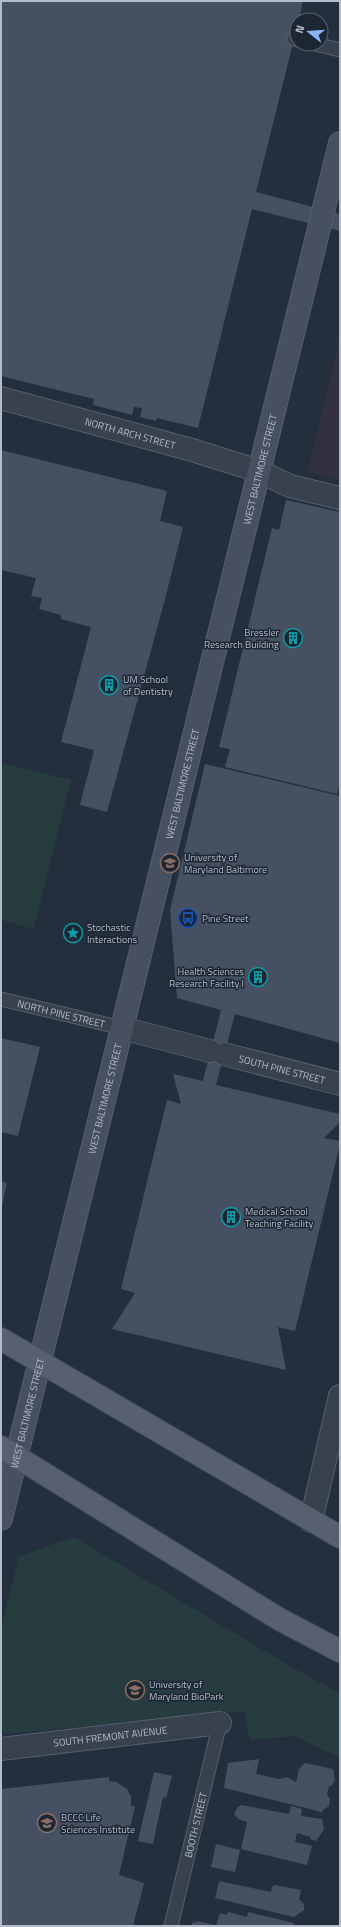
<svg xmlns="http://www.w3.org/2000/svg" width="341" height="1927" font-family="'Titillium Web',sans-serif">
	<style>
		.medical { fill: #32303f }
		.green { fill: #263c3f }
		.building { fill: #455162 }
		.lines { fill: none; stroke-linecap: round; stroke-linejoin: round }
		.service-casing { stroke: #565f6c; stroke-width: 15 }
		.minor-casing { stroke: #565f6c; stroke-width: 24 }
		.secondary-casing { stroke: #565f6c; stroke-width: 24 }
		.primary-casing { stroke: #414a57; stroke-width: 24 }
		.service { stroke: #38414e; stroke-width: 13 }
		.minor { stroke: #38414e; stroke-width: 22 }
		.secondary { stroke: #465061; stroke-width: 22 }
		.primary { stroke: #56606e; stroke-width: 22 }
		.labels { text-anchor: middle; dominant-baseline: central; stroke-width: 3; stroke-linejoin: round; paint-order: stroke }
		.street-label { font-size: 10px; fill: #b4bcc9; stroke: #1d2633 }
		.poi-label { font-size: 10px; fill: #b4bcc9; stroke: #1d2633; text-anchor: start }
	</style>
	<rect width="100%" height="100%" fill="#242f3e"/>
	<path class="medical" d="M 340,335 L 340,481 L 308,472 Z"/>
	<g class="green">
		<path d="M 1,763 L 71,780 L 34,929 L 1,920 Z"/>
		<path d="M 74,1537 L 295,1669 L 340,1693 L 340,1758 L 295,1736 L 250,1740 L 244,1711 L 6,1734 L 1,1730 L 1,1627 L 19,1556 Z"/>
	</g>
	<g class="building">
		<path d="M 1,1 L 303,1 L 299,20 L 297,20 L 294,39 L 256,192 L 340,214 L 340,231 L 252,209 L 198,428 L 157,418 L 156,421 L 140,417 L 142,408 L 134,407 L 132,415 L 93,405 L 94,399 L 1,376 Z"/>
		<path d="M 1,450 L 167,491 L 160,521 L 183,527 L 165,599 L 107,812 L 80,805 L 94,750 L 61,742 L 91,627 L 61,619 L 61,615 L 39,609 L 42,598 L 31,596 L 36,578 L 1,570 Z"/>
		<path d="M 286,500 L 340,512 L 340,780 L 337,794 L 225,767 L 230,749 L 219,747 L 272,528 L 279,530 Z"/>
		<path d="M 205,764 L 340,796 L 340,1043 L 235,1014 L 216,1085 L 340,1114 L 340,1122 L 324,1138 L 340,1141 L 340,1144 L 295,1331 L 278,1327 L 286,1370 L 112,1329 L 135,1293 L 121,1289 L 167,1100 L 181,1104 L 173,1074 L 203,1081 L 221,1010 L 177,998 L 170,910 Z"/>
		<path d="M 1,1038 L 40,1047 L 18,1136 L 1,1132 Z"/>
		<path d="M 1,1181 L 7,1183 L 2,1206 L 1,1206 Z"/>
		<path d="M 259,1759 L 256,1774 L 279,1779 L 287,1777 L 296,1782 L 299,1769 L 305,1763 L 333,1769 L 335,1780 L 332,1785 L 329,1786 L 327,1795 L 330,1799 L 329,1806 L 323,1810 L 322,1813 L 318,1811 L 224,1788 L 228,1763 Z"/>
		<path d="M 154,1772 L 172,1776 L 166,1798 L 163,1797 L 153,1844 L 138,1841 Z"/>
		<path d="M 109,1777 L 109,1781 L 116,1782 L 127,1789 L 131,1797 L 131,1806 L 135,1806 L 119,1875 L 144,1883 L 133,1926 L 1,1926 L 1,1789 Z"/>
		<path d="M 241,1805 L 289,1814 L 291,1806 L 302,1809 L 301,1816 L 322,1819 L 324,1829 L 316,1841 L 310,1839 L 311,1837 L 297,1833 L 295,1842 L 312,1846 L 307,1865 L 241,1849 L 247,1822 L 238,1819 L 234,1814 L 237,1808 Z"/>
		<path d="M 216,1844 L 240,1850 L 235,1872 L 211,1867 Z"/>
		<path d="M 219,1881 L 271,1892 L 272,1887 L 275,1885 L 301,1890 L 299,1899 L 304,1904 L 304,1910 L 294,1917 L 215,1898 Z"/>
		<path d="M 228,1912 L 247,1917 L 248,1912 L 294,1923 L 293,1926 L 216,1926 L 220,1913 L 227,1915 Z"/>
		<path d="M 198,1921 L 214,1925 L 214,1926 L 192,1926 L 192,1923 Z"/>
	</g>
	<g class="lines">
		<defs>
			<g id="service">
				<path d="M 294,39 L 297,40"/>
				<path d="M 315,44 L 340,50"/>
				<path id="s1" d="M 1,999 L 122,1028"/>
				<path id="s2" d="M 171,1926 L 220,1723"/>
			</g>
			<g id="minor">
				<path id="s3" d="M 1,398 L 192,450 L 259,471 L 290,486 L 340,498"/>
				<path d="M 122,1028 L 210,1051"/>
				<path id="s4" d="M 224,1054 L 340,1084"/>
				<path d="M 311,1521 L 340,1396"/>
				<path id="s5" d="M 1,1749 L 220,1723"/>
			</g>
			<g id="secondary">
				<path id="s6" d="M 1,1519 L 340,143"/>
			</g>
			<g id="primary">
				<path d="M 1,1339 L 340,1537"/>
				<path d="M 1,1447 L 279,1619 L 340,1651"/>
			</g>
		</defs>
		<use href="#service" class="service-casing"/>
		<use href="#minor" class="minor-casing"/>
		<use href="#secondary" class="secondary-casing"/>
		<use href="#primary" class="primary-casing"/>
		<use href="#service" class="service"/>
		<use href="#minor" class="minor"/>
		<use href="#secondary" class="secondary"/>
		<use href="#primary" class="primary"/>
	</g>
	<defs>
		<symbol id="building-ring" viewBox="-11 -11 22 22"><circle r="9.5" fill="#1d2633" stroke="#0f9aa8" stroke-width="1.5"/><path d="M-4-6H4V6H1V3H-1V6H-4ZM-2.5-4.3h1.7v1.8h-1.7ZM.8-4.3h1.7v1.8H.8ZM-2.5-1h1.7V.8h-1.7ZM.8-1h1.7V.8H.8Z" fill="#0f9aa8"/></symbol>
		<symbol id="university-ring" viewBox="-11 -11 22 22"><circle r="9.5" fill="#1d2633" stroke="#8d6e63" stroke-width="1.5"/><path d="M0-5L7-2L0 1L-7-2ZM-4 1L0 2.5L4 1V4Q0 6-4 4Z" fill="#8d6e63"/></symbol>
		<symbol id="bus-ring" viewBox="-11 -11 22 22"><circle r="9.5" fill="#1d2633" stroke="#1a4fb4" stroke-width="1.5"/><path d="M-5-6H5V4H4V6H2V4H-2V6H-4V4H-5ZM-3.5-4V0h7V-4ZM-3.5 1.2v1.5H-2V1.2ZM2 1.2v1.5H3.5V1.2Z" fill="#1a4fb4"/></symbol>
		<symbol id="sight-ring" viewBox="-11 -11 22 22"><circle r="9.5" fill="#1d2633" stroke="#0f9aa8" stroke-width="1.5"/><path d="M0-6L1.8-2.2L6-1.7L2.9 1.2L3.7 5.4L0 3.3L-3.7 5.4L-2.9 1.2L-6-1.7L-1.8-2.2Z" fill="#0f9aa8"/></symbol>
	</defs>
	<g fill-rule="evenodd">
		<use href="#building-ring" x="282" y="627" width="22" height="22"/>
		<use href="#building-ring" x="98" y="674" width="22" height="22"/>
		<use href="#university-ring" x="159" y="852" width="22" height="22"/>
		<use href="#bus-ring" x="177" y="907" width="22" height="22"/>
		<use href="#sight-ring" x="62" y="922" width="22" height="22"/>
		<use href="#building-ring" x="247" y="966" width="22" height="22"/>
		<use href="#building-ring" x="220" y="1206" width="22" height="22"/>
		<use href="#university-ring" x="124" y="1679" width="22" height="22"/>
		<use href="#university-ring" x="36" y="1812" width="22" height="22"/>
	</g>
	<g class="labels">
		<g class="street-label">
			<text stroke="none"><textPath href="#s3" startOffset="134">NORTH ARCH STREET</textPath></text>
			<text stroke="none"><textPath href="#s6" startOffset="1081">WEST BALTIMORE STREET</textPath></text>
			<text stroke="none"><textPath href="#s6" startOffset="757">WEST BALTIMORE STREET</textPath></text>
			<text stroke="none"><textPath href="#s1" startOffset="62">NORTH PINE STREET</textPath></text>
			<text stroke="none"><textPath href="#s4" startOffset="60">SOUTH PINE STREET</textPath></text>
			<text stroke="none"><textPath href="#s6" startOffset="433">WEST BALTIMORE STREET</textPath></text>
			<text stroke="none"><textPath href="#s6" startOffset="109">WEST BALTIMORE STREET</textPath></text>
			<text stroke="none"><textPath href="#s5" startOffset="110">SOUTH FREMONT AVENUE</textPath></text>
			<text stroke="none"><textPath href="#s2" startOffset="104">BOOTH STREET</textPath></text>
		</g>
		<g class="poi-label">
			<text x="279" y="632" text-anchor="end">Bressler<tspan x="279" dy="12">Research Building</tspan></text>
			<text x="123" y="679">UM School<tspan x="123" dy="12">of Dentistry</tspan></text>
			<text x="184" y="857">University of<tspan x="184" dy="12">Maryland Baltimore</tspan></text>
			<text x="202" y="918">Pine Street</text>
			<text x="87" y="927">Stochastic<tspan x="87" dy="12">Interactions</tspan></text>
			<text x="244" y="971" text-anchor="end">Health Sciences<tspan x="244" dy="12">Research Facility I</tspan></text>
			<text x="245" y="1211">Medical School<tspan x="245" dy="12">Teaching Facility</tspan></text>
			<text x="149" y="1684">University of<tspan x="149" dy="12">Maryland BioPark</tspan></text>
			<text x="61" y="1817">BCCC Life<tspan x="61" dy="12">Sciences Institute</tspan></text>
		</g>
	</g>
	<rect width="341" height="1927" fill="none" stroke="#b4bcc9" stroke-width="4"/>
	<g transform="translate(309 32) rotate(287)"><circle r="19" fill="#1d2633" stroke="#59626f"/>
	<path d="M0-3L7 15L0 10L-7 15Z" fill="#8ab4f8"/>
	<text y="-6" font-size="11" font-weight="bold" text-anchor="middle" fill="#b4bcc9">N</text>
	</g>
</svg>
